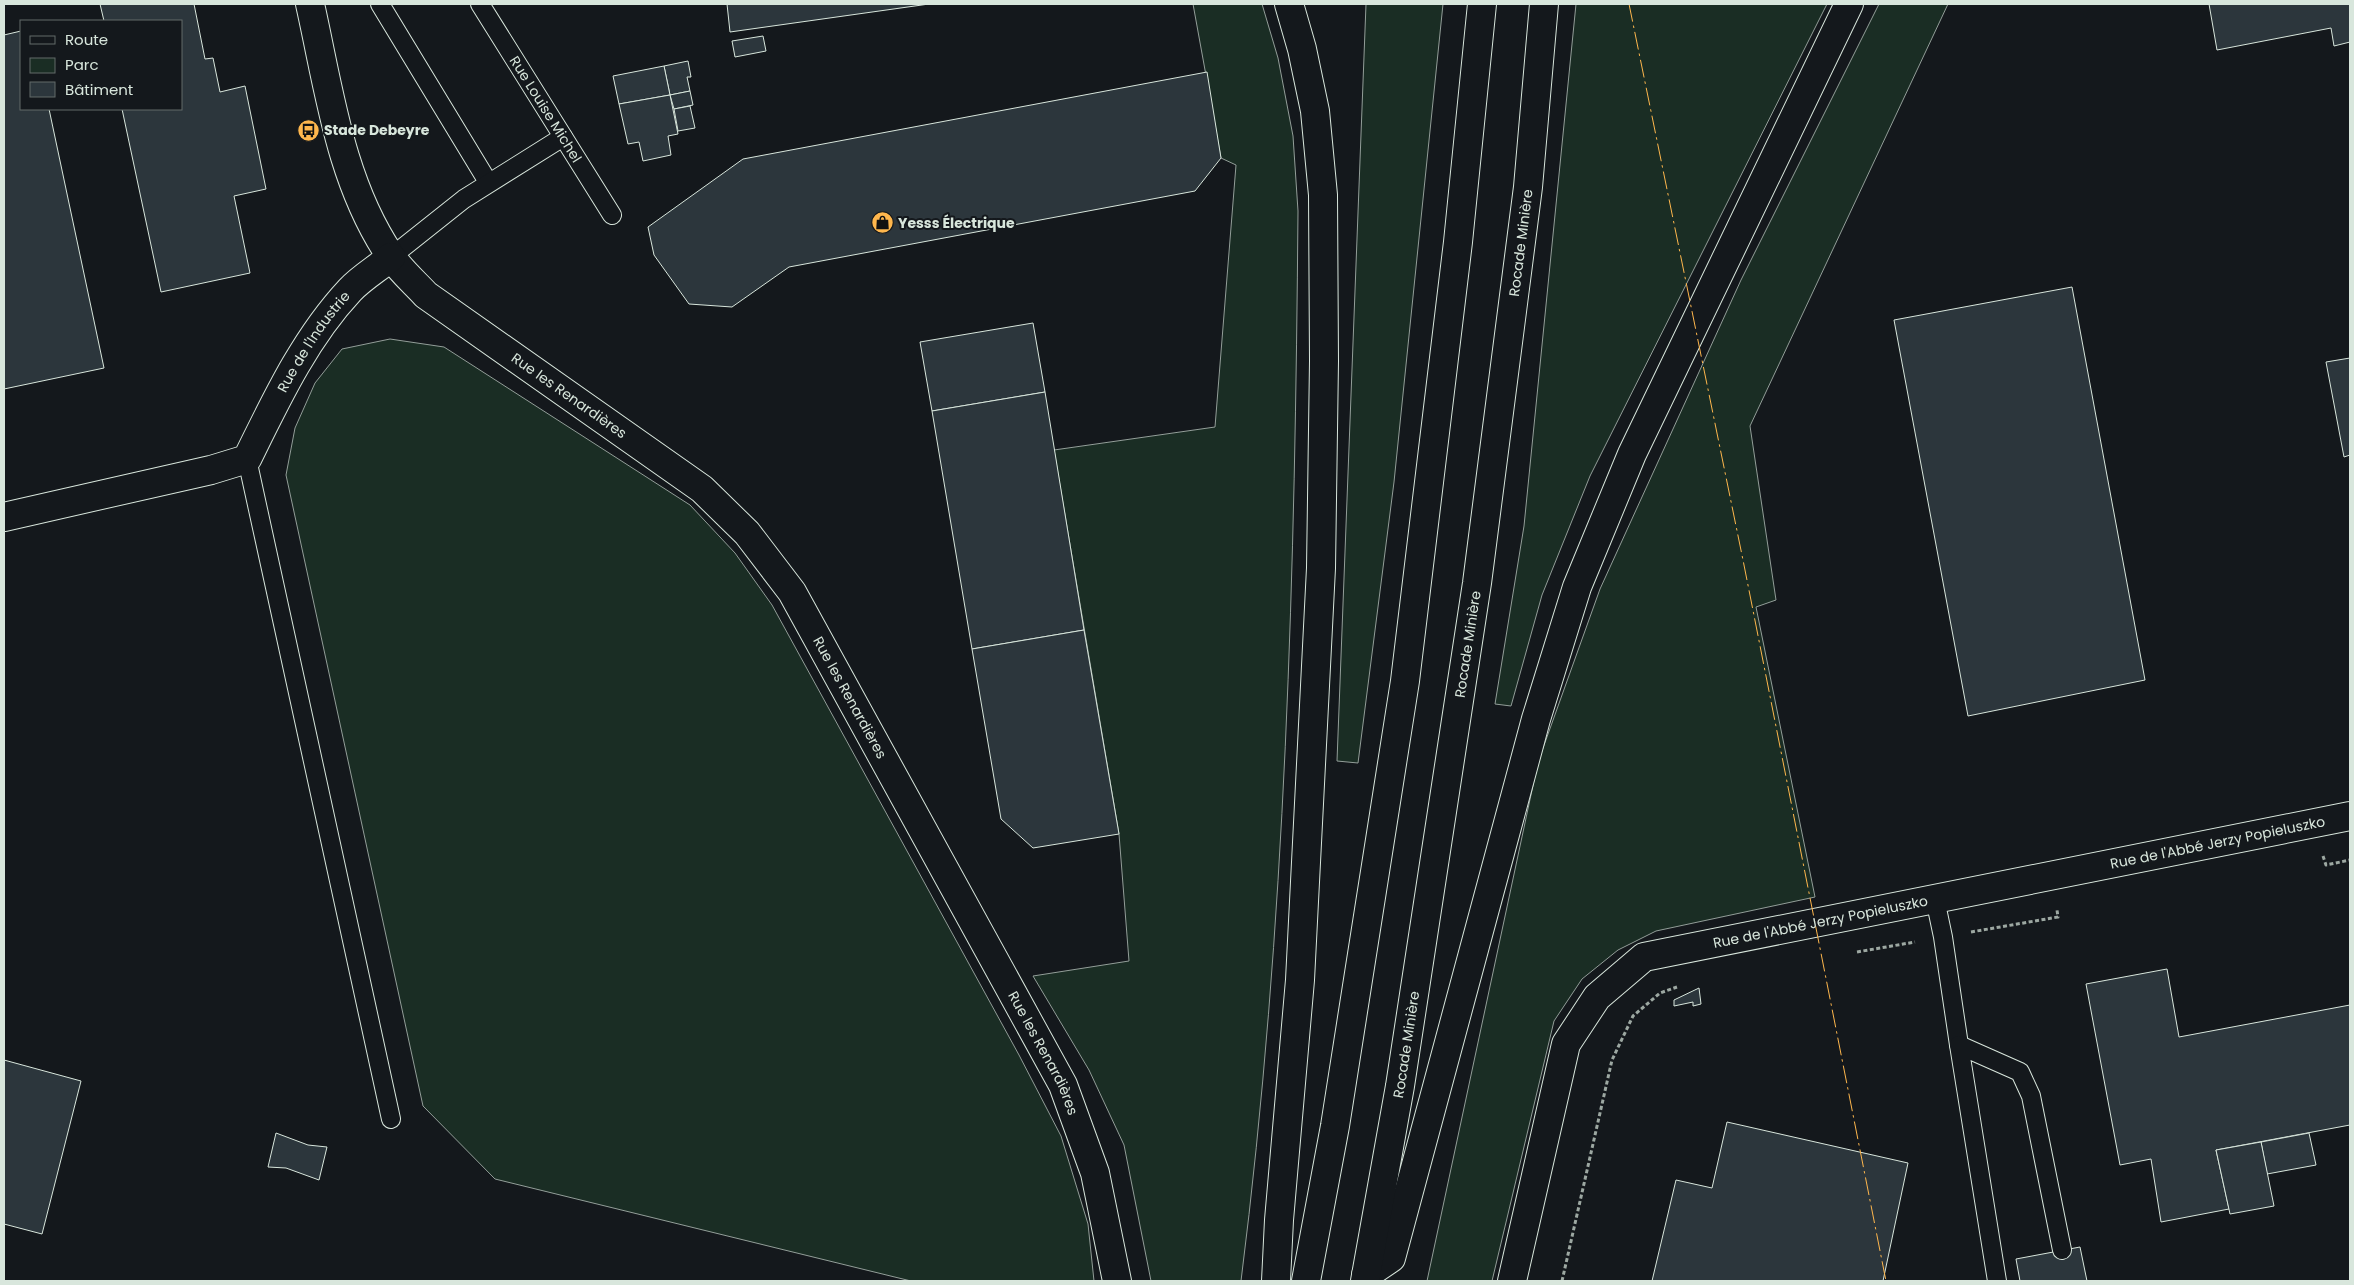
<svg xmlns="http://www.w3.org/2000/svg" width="2354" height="1285" font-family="Poppins,sans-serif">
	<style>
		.green { fill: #1a2d24; stroke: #939e99 }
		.building { fill: #2c363c; stroke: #d8e6dc }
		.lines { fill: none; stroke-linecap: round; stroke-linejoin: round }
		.lane-casing { stroke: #d8e6dc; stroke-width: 20 }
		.street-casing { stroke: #d8e6dc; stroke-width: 30 }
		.highway-casing { stroke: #d8e6dc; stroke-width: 30 }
		.path { stroke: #9da8a2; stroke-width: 3; stroke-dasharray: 4 2.5; stroke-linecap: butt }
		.lane { stroke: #14181c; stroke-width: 18 }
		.street { stroke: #14181c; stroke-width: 28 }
		.highway { stroke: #14181c; stroke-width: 28 }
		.power { stroke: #ffb74d; stroke-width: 1; stroke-dasharray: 18 4 2.5 4; stroke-linecap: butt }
		.labels { text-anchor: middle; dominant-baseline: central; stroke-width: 4; stroke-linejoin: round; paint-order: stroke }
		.street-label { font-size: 14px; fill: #d8e6dc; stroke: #14181c }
		.poi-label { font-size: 14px; font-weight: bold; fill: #d8e6dc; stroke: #14181c; text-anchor: start }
	</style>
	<rect width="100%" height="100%" fill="#14181c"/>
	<g class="green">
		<path d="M 1193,4 L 1262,4 L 1278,58 L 1293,136 L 1298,211 C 1295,568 1286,926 1241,1281 L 1151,1281 L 1124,1145 L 1089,1070 L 1033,976 L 1129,961 L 1119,834 L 1054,450 L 1215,427 L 1236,165 L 1221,158 Z"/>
		<path d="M 1366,4 L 1443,4 L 1394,482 L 1358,763 L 1337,761 Z"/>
		<path d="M 1576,4 L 1827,4 L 1590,476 L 1542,595 L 1511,706 L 1495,704 L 1524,526 Z"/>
		<path d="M 1879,4 L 1948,4 L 1750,426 L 1776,600 L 1756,607 L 1815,897 L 1656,931 L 1618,950 L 1582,979 L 1554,1021 L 1492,1281 L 1427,1281 L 1538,762 L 1600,589 L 1741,280 Z"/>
		<path d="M 390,339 L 444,347 L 690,505 L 735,553 L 772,605 L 1019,1055 L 1061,1136 L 1088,1224 L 1094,1281 L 911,1281 L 495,1179 L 423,1106 L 286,475 L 295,428 L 315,383 L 342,349 Z"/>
	</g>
	<g class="building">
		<path d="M 100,4 L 194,4 L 205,59 L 213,58 L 220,92 L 245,86 L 266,189 L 234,196 L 250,273 L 161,292 L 122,109 L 181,109 L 181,21 L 104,21 Z"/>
		<path d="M 727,4 L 929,4 L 730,32 Z"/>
		<path d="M 2209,4 L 2350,4 L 2350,42 L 2334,46 L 2331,28 L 2217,50 Z"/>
		<path d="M 21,31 L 21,109 L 49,109 L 104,368 L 4,389 L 4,35 Z"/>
		<path d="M 763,36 L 766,51 L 735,57 L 732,41 Z"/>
		<path d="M 688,61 L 691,77 L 687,77 L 690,91 L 670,95 L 664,66 Z"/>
		<path d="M 664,66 L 670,95 L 619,104 L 613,76 Z"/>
		<path d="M 1207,72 L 1221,158 L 1195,191 L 789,267 L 732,307 L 689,304 L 654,255 L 648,227 L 743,159 Z"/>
		<path d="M 690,91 L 693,105 L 674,109 L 670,95 Z"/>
		<path d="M 670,95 L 678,134 L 668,136 L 671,155 L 643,161 L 639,142 L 628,144 L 619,104 Z"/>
		<path d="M 690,106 L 695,128 L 678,131 L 674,109 Z"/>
		<path d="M 2072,287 L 2145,680 L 1968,716 L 1894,320 Z"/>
		<path d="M 1033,323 L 1045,392 L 932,411 L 920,342 Z"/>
		<path d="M 2350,358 L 2350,455 L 2344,457 L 2326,362 Z"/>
		<path d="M 1045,392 L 1084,630 L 972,649 L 932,411 Z"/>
		<path d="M 1084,630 L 1119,834 L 1033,848 L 1001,819 L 972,649 Z"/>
		<path d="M 2167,969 L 2179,1037 L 2350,1005 L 2350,1125 L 2216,1150 L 2229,1209 L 2161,1222 L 2151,1159 L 2120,1165 L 2086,984 Z"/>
		<path d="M 1699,988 L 1701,1004 L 1693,1006 L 1693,1002 L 1674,1006 L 1674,1000 Z"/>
		<path d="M 4,1060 L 81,1081 L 42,1234 L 4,1224 Z"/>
		<path d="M 1727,1122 L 1908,1163 L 1883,1281 L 1652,1281 L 1676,1180 L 1712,1188 Z"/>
		<path d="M 276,1133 L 308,1145 L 327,1147 L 319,1180 L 286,1168 L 268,1167 Z"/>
		<path d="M 2309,1133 L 2316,1165 L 2267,1174 L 2261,1142 Z"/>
		<path d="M 2261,1142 L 2274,1206 L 2230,1214 L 2216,1150 Z"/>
		<path d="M 2080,1247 L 2087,1281 L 2020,1281 L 2016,1259 Z"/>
	</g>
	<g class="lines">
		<defs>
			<g id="lane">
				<path d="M 380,4 L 488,182"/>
				<path id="s1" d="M 480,4 L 612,215"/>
				<path d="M 391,257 L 464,199 L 563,137"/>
				<path d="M 247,459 L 391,1119"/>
				<path d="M 1935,899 L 1943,937 L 1959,1045"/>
				<path d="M 1997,1281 L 1959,1045 L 2020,1072 L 2031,1096 L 2062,1250"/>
			</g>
			<g id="street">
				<path id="s2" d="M 310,4 C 329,89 340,181 390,255 C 400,270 414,282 426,295 L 702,489 L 747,533 L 792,592 L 1063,1085 L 1095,1173 L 1117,1281"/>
				<path id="s3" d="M 4,517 L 211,470 L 247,459 C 276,400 305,338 350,290 C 361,278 378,268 391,257"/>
				<path id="s4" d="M 1512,1281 L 1566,1044 L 1597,997 L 1644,957 L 2350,816"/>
			</g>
			<g id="highway">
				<path d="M 1366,1275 L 1391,1258 L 1536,719 L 1577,587 L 1632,454 L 1849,4"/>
				<path d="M 1276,1281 L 1279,1220 L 1300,980 L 1321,568 L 1324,361 L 1323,195 L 1315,111 L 1302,49 L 1289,4"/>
				<path d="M 1306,1281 L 1335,1126 L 1405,681 L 1458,242 L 1482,4"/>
				<path id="s5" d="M 1365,1281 L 1400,1086 L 1477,583 L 1528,187 L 1544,4"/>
			</g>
		</defs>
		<use href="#lane" class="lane-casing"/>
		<use href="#street" class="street-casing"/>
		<use href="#highway" class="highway-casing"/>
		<g class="path">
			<path d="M 2323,856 L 2326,865 L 2350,860"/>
			<path d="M 1971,932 L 2058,917 L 2057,910"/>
			<path d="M 1857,952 L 1915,942"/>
			<path d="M 1562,1281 L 1612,1060 L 1633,1016 L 1660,993 L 1677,987"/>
		</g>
		<use href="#lane" class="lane"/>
		<use href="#street" class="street"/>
		<use href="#highway" class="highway"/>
		<path class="power" d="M 1629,4 L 1743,560 L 1886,1281"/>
	</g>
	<defs>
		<symbol id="bus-disc" viewBox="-11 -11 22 22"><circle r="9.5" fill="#ffb74d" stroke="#14181c"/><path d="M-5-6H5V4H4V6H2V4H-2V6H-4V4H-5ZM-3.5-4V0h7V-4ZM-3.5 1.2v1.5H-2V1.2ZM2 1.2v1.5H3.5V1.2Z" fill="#111"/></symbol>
		<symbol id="shop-disc" viewBox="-11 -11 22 22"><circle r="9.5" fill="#ffb74d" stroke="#14181c"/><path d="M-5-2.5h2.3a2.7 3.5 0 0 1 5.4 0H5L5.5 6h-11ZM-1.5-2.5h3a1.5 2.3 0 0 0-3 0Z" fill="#111"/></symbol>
	</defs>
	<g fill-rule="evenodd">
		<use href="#bus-disc" x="296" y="118" width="25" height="25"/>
		<use href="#shop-disc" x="870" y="210" width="25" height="25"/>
	</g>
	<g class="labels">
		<g class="street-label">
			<text stroke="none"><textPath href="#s1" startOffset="124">Rue Louise Michel</textPath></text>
			<text stroke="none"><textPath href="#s5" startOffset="1050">Rocade Minière</textPath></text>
			<text stroke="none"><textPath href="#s3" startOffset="385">Rue de l'Industrie</textPath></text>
			<text stroke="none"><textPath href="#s2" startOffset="494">Rue les Renardières</textPath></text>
			<text stroke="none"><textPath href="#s5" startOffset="645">Rocade Minière</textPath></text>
			<text stroke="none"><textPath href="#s2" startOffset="914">Rue les Renardières</textPath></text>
			<text stroke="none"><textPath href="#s4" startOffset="946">Rue de l'Abbé Jerzy Popieluszko</textPath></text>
			<text stroke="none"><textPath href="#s4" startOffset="541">Rue de l'Abbé Jerzy Popieluszko</textPath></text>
			<text stroke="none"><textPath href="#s5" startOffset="240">Rocade Minière</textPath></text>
			<text stroke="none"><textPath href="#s2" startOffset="1319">Rue les Renardières</textPath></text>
		</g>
		<g class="poi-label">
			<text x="324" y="130">Stade Debeyre</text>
			<text x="898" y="223">Yesss Électrique</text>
		</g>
	</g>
	<rect width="2354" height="1285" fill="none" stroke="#d8e6dc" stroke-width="10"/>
	<rect x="20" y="20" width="162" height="90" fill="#14181c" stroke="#626a69"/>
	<rect x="30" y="36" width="25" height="8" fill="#14181c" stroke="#626a69"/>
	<text x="65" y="45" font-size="15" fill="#d8e6dc">Route</text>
	<rect x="30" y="58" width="25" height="15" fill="#1a2d24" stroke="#626a69"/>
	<text x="65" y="70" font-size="15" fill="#d8e6dc">Parc</text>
	<rect x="30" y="82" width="25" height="15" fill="#2c363c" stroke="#626a69"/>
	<text x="65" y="95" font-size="15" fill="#d8e6dc">Bâtiment</text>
</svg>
